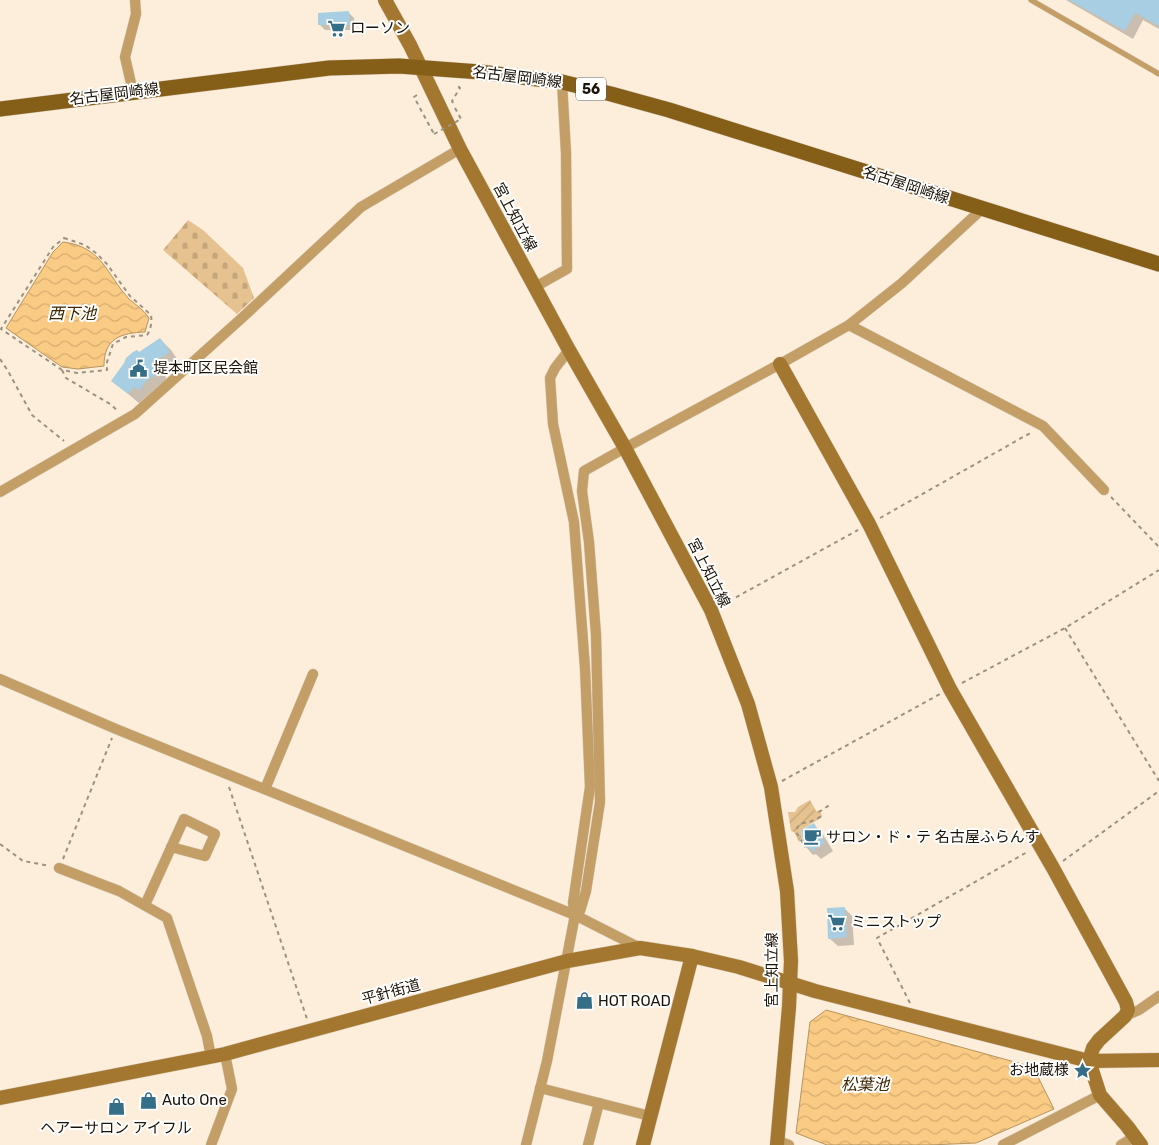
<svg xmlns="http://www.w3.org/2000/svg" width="1159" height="1145" font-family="Rubik,'Noto Sans JP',sans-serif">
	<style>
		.cemetery { fill: url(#cemetery-stones) }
		.garden { fill: url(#garden-furrows) }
		.water { fill: url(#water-waves); stroke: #b7945e }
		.shadow { fill: #0003 }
		.building { fill: #a7cee2 }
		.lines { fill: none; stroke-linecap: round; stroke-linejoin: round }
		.lane-casing { stroke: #d8cbb9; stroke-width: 6 }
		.street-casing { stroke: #d8cbb9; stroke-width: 11 }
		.secondary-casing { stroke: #d8cbb9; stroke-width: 15 }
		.primary-casing { stroke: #d8cbb9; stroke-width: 16 }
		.path { stroke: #9d9281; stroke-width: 2; stroke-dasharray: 4 4; stroke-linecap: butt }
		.lane { stroke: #c39e66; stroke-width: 5 }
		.street { stroke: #c39e66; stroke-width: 10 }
		.secondary { stroke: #a3772f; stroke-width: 14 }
		.primary { stroke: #855e18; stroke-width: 15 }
		.path-bridge { stroke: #9d9281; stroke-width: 2; stroke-dasharray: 4 4; stroke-linecap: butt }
		.labels { text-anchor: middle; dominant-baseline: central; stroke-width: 4; stroke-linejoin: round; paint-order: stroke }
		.shield { fill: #fff; stroke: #5f5a51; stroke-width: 1 }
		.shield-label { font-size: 14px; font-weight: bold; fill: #1b1307 }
		.poi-label { font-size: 15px; fill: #1b1307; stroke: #fff; text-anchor: start }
		.street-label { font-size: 15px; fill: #1b1307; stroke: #fff }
		.water-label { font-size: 16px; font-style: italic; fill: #3d2600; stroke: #fff }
	</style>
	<defs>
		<pattern id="cemetery-stones" width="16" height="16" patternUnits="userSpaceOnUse" patternTransform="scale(1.25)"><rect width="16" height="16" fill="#e5c28f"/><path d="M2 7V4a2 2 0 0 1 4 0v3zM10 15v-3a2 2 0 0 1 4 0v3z" fill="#c4a67a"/></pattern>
		<pattern id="garden-furrows" width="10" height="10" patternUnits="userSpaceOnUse" patternTransform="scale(1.25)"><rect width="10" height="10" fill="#e5c28f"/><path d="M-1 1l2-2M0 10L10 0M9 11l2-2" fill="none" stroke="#c4a67a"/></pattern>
		<pattern id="water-waves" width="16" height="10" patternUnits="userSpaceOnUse" patternTransform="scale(1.25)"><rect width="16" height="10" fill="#facb84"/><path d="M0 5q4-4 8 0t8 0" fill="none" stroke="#d6ad70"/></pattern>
	</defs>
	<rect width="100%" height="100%" fill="#fceedb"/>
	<path class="cemetery" d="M 188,220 L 203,230 L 243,268 L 254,298 L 237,314 L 163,250 Z"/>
	<path class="garden" d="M 810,800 L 816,811 L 820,810 L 822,817 L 801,830 L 802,840 L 799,842 L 794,832 L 791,831 L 788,812 L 795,812 L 798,807 Z"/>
	<g class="water">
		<path d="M 63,242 C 103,247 106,274 129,299 C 136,305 144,310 149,318 L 145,332 C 121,333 104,338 104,366 L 78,369 L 62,367 L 6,328 L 53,252 Z"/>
		<path d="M 826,1010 L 1033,1067 L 1054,1109 L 976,1143 L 929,1145 L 827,1145 L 796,1133 L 810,1022 Z"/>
	</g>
	<g class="shadow">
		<path d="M 1066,0 L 1159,0 L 1159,29 L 1143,20 L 1133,39 Z"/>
		<path d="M 349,13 L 354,18 L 355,30 L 325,30 L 320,25 Z"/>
		<path d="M 160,339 L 171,350 L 180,363 L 164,374 L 170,385 L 151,401 L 146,397 L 140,404 L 113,381 L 139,353 Z"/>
		<path d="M 814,825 L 822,833 L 833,851 L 821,859 L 816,854 L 813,855 L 806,847 L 802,831 Z"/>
		<path d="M 844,908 L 852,916 L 854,945 L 838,946 L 829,938 Z"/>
	</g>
	<g class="building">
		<path d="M 1069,0 L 1159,0 L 1159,26 L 1135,13 L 1125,31 Z"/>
		<path d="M 349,11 L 350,25 L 318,25 L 318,13 Z"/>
		<path d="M 160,338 L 170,352 L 154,362 L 160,373 L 147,380 L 139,391 L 134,387 L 128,394 L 111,381 L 124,363 L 126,358 L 133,352 L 137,350 L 139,352 Z"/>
		<path d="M 814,823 L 825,843 L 812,851 L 808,846 L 804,848 L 801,830 Z"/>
		<path d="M 845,907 L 847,937 L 828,939 L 827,908 Z"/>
	</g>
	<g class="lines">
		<defs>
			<path id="lane" d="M 1031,0 L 1159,74"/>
			<g id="street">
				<path d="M 133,92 L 125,57 L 136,14 L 135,0"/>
				<path d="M 535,287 L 567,269 L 566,153 L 562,82"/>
				<path d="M 849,325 L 1043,426 L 1104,490"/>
				<path d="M 569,350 L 555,368 L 550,378 L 553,424 L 574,522 L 585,668 L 590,787 L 573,903 L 575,915"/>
				<path d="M 0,492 L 135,414 L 243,317 L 361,207 L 460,149"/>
				<path d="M 0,679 L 116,729 L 575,915 L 640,948"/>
				<path d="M 265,789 L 313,674"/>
				<path d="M 59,868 L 119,891 L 167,918 L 207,1036 L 211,1057"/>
				<path d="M 145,905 L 184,819 L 215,834 L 205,856 L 171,847"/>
				<path d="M 1125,1016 L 1139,1010 L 1159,996"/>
				<path d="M 540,1088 L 650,1116"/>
				<path d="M 778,1141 L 789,1145"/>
				<path d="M 211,1145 L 232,1089 L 225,1054"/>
				<path d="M 526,1145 L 547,1061 L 575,915 L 580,911 L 586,891 L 600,802 L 596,635 L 589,542 L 582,491 L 584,471 L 625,448 L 780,364 L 849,325 L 902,283 L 982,209"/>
				<path d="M 588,1145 L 599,1103"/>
				<path d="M 1003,1145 L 1100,1095"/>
				<path d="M 1121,1145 L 1134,1137"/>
			</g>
			<g id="secondary">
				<path d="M 385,0 L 410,45 L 460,149 L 569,350 L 625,448 L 711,610 L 748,704 L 771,787 L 787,891 L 791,961 L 789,1007 L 777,1145"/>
				<path d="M 780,364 L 869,524 L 950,689 L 1053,868 L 1126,1002 L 1128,1010 L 1125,1016 L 1099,1040 L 1093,1048 L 1089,1061 L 1100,1095 L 1127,1126 L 1141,1145"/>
				<path d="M 0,1098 L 225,1054 L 567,961 L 640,948 L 692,956 L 739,967 L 815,991 L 1089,1061 L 1159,1060"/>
				<path d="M 643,1145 L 692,956"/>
			</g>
			<path id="primary" d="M 0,109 L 329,68 L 399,66 L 480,72 L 562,82 L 611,94 L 669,110 L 1159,264"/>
		</defs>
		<use href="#lane" class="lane-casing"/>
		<use href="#street" class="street-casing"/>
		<use href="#secondary" class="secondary-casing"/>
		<use href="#primary" class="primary-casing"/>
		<g class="path">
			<path d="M 417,95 L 414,97 L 434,134"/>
			<path d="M 453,103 L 452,101 L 460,88 L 458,86"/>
			<path d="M 455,108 L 461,119"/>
			<path d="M 64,238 L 85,245 L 96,253 L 107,264 L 130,296 L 151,315 C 152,321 151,330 147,335 L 126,337 L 113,344 L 107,362 L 107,370 L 77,373 L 62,370 L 1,329 L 53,247 Z"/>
			<path d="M 0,359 L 8,371 L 32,415 L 64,441"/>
			<path d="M 62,370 L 66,378 L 110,404 L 118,411"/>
			<path d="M 1111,497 L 1159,547"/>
			<path d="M 880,518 L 1032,432"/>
			<path d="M 722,605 L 858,530"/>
			<path d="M 1065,628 L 1159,781"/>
			<path d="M 962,683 L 1065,628 L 1159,570"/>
			<path d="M 782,781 L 940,694"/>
			<path d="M 229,787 L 307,1019"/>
			<path d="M 803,843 L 796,832 C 798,821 804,824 812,821 C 815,820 818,818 820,817 L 819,812 L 831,804"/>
			<path d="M 0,844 L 23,861 L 50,866"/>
			<path d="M 63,859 L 112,738"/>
			<path d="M 1063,861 L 1159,791"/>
			<path d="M 910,1003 L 877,938 L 1029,851"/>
		</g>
		<use href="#lane" class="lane"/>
		<use href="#street" class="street"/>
		<use href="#secondary" class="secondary"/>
		<use href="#primary" class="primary"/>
		<path class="path-bridge" d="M 434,134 L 461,119"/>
	</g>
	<defs>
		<symbol id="supermarket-bare" viewBox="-9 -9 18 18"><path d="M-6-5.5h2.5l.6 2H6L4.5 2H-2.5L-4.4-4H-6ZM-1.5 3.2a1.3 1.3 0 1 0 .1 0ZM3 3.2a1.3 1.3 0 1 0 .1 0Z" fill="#356e87" stroke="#fff" stroke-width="2.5" paint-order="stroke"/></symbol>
		<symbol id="civic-bare" viewBox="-9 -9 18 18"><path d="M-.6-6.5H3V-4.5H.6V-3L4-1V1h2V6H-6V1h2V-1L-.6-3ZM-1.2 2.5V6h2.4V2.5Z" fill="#356e87" stroke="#fff" stroke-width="2.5" paint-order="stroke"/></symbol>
		<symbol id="cafe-bare" viewBox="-9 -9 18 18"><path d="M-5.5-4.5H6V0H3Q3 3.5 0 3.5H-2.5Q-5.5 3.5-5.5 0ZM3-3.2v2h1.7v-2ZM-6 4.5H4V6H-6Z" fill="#356e87" stroke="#fff" stroke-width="2.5" paint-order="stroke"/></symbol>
		<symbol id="shop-bare" viewBox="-9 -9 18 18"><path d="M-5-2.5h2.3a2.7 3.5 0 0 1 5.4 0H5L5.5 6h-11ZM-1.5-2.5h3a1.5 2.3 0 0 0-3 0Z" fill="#356e87" stroke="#fff" stroke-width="2.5" paint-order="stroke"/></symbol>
		<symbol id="sight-bare" viewBox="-9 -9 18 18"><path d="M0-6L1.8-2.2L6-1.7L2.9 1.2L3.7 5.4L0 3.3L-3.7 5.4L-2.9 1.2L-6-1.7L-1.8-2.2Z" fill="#356e87" stroke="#fff" stroke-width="2.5" paint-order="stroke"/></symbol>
	</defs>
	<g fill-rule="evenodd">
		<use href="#supermarket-bare" x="324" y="16" width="25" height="25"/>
		<use href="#civic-bare" x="126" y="356" width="25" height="25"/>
		<use href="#cafe-bare" x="800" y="824" width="25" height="25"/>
		<use href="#supermarket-bare" x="824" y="910" width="25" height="25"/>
		<use href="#shop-bare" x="572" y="988" width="25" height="25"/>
		<use href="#sight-bare" x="1070" y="1058" width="25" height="25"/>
		<use href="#shop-bare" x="136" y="1088" width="25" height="25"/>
		<use href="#shop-bare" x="104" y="1094" width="25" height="25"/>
	</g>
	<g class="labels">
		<rect class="shield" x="576" y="77.5" width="30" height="23" rx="4"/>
		<g class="shield-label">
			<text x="591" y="89">56</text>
		</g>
		<g class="poi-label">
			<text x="350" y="28">ローソン</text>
			<text x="153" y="368">堤本町区民会館</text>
			<text x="826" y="837">サロン・ド・テ 名古屋ふらんす</text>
			<text x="851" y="922">ミニストップ</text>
			<text x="598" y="1001">HOT ROAD</text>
			<text x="1069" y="1070" text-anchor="end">お地蔵様</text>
			<text x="162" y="1100">Auto One</text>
			<text x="116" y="1128" text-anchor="middle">ヘアーサロン アイフル</text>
		</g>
		<g class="street-label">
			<text transform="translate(517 77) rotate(7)">名古屋岡崎線</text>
			<text transform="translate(114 94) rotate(-7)">名古屋岡崎線</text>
			<text transform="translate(906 185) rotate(18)">名古屋岡崎線</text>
			<text transform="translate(515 217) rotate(62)">宮上知立線</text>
			<text transform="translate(709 573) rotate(63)">宮上知立線</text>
			<text transform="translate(772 970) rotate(-90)">宮上知立線</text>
			<text transform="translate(391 992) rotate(-15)">平針街道</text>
		</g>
		<g class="water-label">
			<text x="72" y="313">西下池</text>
			<text x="865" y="1084">松葉池</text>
		</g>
	</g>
</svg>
